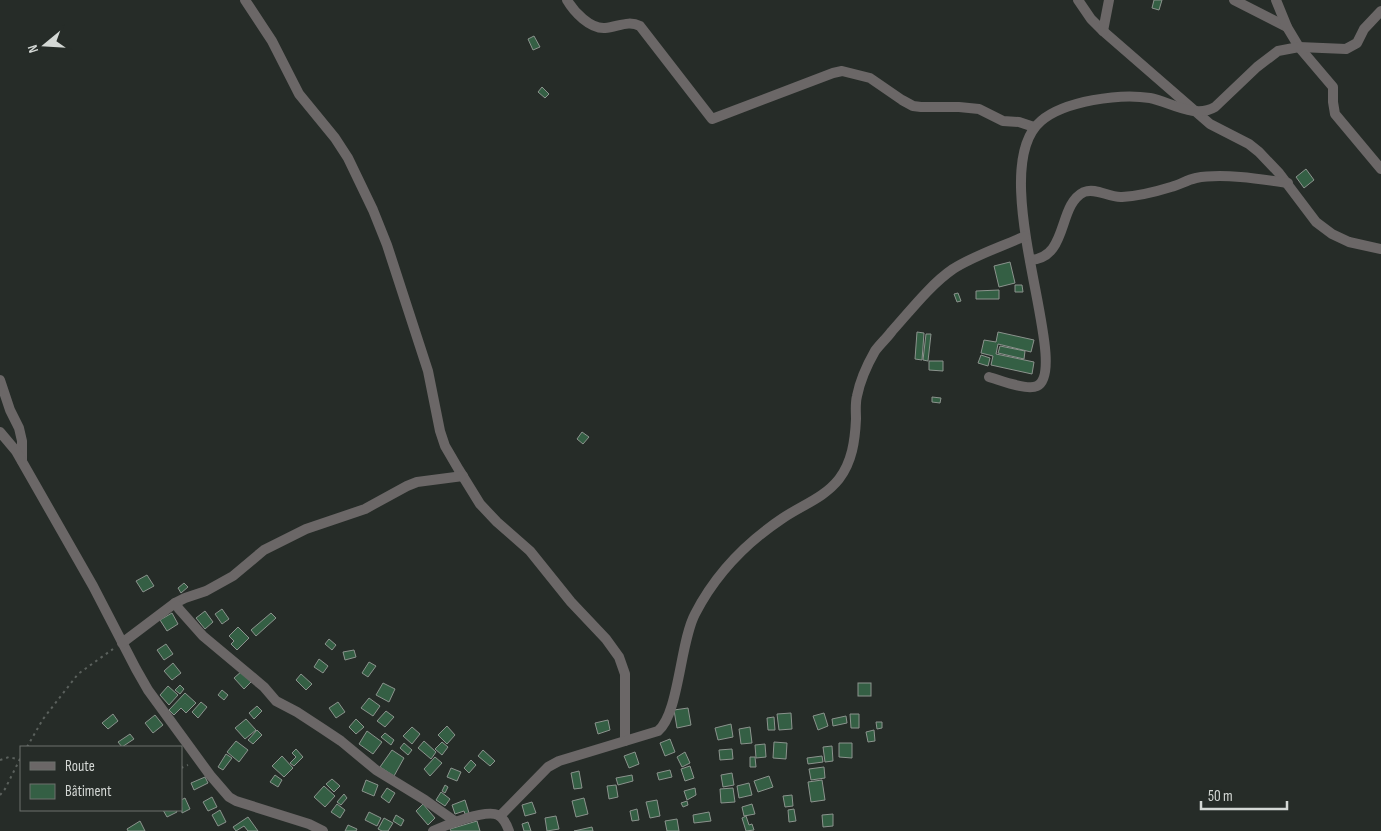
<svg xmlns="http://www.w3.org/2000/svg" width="1381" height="831" font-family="'Sofia Sans Condensed',sans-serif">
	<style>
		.building { fill: #345f44; stroke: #8b938d }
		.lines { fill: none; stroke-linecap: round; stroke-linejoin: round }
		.path { stroke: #5b615d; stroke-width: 2; stroke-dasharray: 2.5 4; stroke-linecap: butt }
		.minor { stroke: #6b6767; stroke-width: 10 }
	</style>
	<rect width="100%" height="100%" fill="#262c28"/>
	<g class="building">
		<path d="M 1154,0 L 1162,0 L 1159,10 L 1152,8 Z"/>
		<path d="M 534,36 L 540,47 L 533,50 L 528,39 Z"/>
		<path d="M 542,87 L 549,94 L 545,98 L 538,92 Z"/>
		<path d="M 1306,169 L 1314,180 L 1304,188 L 1296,177 Z"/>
		<path d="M 1010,262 L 1015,283 L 999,287 L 994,266 Z"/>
		<path d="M 1015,285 L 1022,285 L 1023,292 L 1015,292 Z"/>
		<path d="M 999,290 L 999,299 L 976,299 L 976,291 Z"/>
		<path d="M 958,293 L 961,301 L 957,302 L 954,294 Z"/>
		<path d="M 917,332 L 924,333 L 922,360 L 915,359 Z"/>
		<path d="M 998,332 L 1034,340 L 1031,352 L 998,344 L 996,354 L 1034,362 L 1032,374 L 991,365 L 993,356 L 981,353 L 984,340 L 996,342 Z"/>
		<path d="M 926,334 L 931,334 L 928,361 L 923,360 Z"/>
		<path d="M 1000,346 L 1025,351 L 1024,359 L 998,353 Z"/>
		<path d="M 981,355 L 990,358 L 988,366 L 978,363 Z"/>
		<path d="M 929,361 L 943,361 L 943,371 L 929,370 Z"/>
		<path d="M 932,397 L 941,398 L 940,403 L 932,402 Z"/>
		<path d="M 582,432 L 589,437 L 583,444 L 577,439 Z"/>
		<path d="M 147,575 L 154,586 L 143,592 L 136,581 Z"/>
		<path d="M 184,583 L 188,587 L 181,593 L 178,588 Z"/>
		<path d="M 222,609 L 229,619 L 222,624 L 215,614 Z"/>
		<path d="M 205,611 L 213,622 L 205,629 L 196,618 Z"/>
		<path d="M 172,613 L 178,624 L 167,631 L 160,620 Z"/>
		<path d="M 271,613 L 276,618 L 256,636 L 251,630 Z"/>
		<path d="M 238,627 L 249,638 L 237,650 L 231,644 L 234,641 L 229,636 Z"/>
		<path d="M 329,639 L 336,645 L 332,650 L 325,644 Z"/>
		<path d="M 166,644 L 173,654 L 164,660 L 157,650 Z"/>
		<path d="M 354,650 L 356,657 L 345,660 L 343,652 Z"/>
		<path d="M 319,659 L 328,666 L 323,673 L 314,667 Z"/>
		<path d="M 369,662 L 376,666 L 368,677 L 362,673 Z"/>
		<path d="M 173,663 L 181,673 L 172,680 L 164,671 Z"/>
		<path d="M 242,671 L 252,681 L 244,689 L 234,678 Z"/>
		<path d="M 301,674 L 312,684 L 306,690 L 296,680 Z"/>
		<path d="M 383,683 L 395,689 L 389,702 L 376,695 Z"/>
		<rect x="858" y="683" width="13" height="13"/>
		<path d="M 180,685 L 184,689 L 180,694 L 175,690 Z"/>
		<path d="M 168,686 L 178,695 L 169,705 L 160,695 Z"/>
		<path d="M 222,690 L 228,695 L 224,700 L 218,695 Z"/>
		<path d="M 185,693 L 196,703 L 186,713 L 181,708 L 174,715 L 169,710 Z"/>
		<path d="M 369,698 L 380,706 L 373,716 L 361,708 Z"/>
		<path d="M 201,702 L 207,707 L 198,718 L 192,712 Z"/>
		<path d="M 338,702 L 345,712 L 336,718 L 329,708 Z"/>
		<path d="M 257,706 L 262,711 L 254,719 L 249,713 Z"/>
		<path d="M 688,708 L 691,725 L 677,728 L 674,710 Z"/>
		<path d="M 386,711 L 394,717 L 385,727 L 377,721 Z"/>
		<path d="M 791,713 L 792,729 L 779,730 L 777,714 Z"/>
		<path d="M 824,713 L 828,726 L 818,730 L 813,716 Z"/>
		<path d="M 113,714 L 118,721 L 108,729 L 102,723 Z"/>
		<path d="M 850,714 L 859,714 L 859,728 L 851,728 Z"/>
		<path d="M 155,715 L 163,725 L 153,733 L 145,723 Z"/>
		<path d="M 846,716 L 847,723 L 833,726 L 832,719 Z"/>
		<path d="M 774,717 L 775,730 L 768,730 L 767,718 Z"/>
		<path d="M 246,719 L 256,730 L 245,739 L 235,728 Z"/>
		<path d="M 356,719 L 364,727 L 356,734 L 349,727 Z"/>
		<path d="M 608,720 L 610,730 L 598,734 L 595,723 Z"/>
		<path d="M 876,722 L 882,722 L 882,728 L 877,729 Z"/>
		<path d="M 731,724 L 733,737 L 718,740 L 715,728 Z"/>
		<path d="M 447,726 L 455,735 L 447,744 L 438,735 Z"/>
		<path d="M 412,727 L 420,734 L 412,744 L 403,736 Z"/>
		<path d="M 750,727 L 752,743 L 741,744 L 739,729 Z"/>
		<path d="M 257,730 L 262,735 L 253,744 L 248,740 Z"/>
		<path d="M 874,730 L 875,741 L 868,742 L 866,732 Z"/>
		<path d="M 367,731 L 382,742 L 373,754 L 359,744 Z"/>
		<path d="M 385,733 L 394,740 L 391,745 L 381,737 Z"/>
		<path d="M 130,734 L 134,739 L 122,747 L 118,742 Z"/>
		<path d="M 670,739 L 675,752 L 665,756 L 660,743 Z"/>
		<path d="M 236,741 L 248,750 L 239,762 L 227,752 Z"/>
		<path d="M 424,741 L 436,752 L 431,759 L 418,748 Z"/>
		<path d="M 442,742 L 448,747 L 442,755 L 435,749 Z"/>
		<path d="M 774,742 L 787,743 L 786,759 L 773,758 Z"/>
		<path d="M 404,743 L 412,750 L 408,755 L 400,748 Z"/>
		<path d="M 839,743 L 852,743 L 852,758 L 839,757 Z"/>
		<path d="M 765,744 L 766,757 L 756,758 L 755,745 Z"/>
		<path d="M 832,746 L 833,761 L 825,762 L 823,747 Z"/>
		<path d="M 296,749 L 303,757 L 294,766 L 290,763 L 296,757 L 292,753 Z"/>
		<path d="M 732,749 L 733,759 L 720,760 L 719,750 Z"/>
		<path d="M 392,750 L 404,758 L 394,776 L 380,767 Z"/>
		<path d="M 483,750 L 495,761 L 490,766 L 478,756 Z"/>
		<path d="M 635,752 L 639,764 L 629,768 L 624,756 Z"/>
		<path d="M 685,752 L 690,763 L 682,767 L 677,757 Z"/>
		<path d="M 226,754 L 232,758 L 223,770 L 218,767 Z"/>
		<path d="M 282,756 L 293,768 L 284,777 L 272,766 Z"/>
		<path d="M 822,756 L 823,762 L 808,764 L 807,758 Z"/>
		<path d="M 435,757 L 442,763 L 430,776 L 424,769 Z"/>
		<path d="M 750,757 L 755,757 L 756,767 L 750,767 Z"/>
		<path d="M 471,760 L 476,765 L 469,773 L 464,768 Z"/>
		<path d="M 690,766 L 694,778 L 685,781 L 681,769 Z"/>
		<path d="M 824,767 L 825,778 L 811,780 L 809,769 Z"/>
		<path d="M 451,768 L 461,772 L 457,781 L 447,777 Z"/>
		<path d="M 670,770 L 672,777 L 659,780 L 657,773 Z"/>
		<path d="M 579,771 L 582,788 L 574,789 L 571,773 Z"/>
		<path d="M 732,773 L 734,785 L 723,787 L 721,775 Z"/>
		<path d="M 275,775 L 282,780 L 278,787 L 270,782 Z"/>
		<path d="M 632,775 L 633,781 L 618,785 L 616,778 Z"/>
		<path d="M 769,776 L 773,787 L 758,792 L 754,781 Z"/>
		<path d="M 205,777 L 208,783 L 194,790 L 191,783 Z"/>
		<path d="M 332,779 L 340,786 L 334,792 L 326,784 Z"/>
		<path d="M 366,780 L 378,785 L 374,796 L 362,791 Z"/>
		<path d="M 822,780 L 825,800 L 811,802 L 808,782 Z"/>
		<path d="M 749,783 L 752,795 L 739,798 L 737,786 Z"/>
		<path d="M 445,785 L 448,787 L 445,793 L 442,791 Z"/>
		<path d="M 616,785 L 618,797 L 609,799 L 607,786 Z"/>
		<path d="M 324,786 L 335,796 L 325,807 L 314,797 Z"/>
		<path d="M 387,788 L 395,793 L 389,803 L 381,797 Z"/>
		<path d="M 695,788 L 696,795 L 687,800 L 684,791 Z"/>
		<path d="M 733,788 L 735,802 L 721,803 L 720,789 Z"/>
		<path d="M 441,792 L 450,799 L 445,806 L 436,800 Z"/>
		<path d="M 344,794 L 347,798 L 341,805 L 337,802 Z"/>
		<path d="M 792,795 L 793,806 L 785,807 L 783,796 Z"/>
		<path d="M 212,797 L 217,807 L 208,811 L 203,802 Z"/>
		<path d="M 185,798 L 190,809 L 182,813 L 181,800 Z"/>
		<path d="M 584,798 L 588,814 L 576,817 L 572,801 Z"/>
		<path d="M 465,800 L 469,813 L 465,814 L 464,811 L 455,814 L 452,805 Z"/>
		<path d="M 657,800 L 660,816 L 650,818 L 646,802 Z"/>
		<path d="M 687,801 L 688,805 L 683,807 L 681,803 Z"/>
		<path d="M 532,802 L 536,813 L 525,816 L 522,805 Z"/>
		<path d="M 337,804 L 345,810 L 340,818 L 331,812 Z"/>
		<path d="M 423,804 L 435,818 L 428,825 L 416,811 Z"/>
		<path d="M 752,804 L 755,814 L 744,816 L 742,807 Z"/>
		<path d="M 637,809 L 639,820 L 632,821 L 630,811 Z"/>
		<path d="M 794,809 L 796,821 L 789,822 L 788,810 Z"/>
		<path d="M 163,810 L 176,810 L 177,812 L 167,817 Z"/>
		<path d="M 220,810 L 226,822 L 218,826 L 212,815 Z"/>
		<path d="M 369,812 L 381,818 L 377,826 L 365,820 Z"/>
		<path d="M 709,812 L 711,821 L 694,823 L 693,815 Z"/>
		<path d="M 833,814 L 833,826 L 823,827 L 822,815 Z"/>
		<path d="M 396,815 L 404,820 L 401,826 L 393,821 Z"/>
		<path d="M 556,816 L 559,829 L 547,831 L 545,818 Z"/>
		<path d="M 746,816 L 749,825 L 752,824 L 754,830 L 746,831 L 742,818 Z"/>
		<path d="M 248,817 L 258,831 L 248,831 L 244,826 L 236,831 L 233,827 Z"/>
		<path d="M 384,818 L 393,823 L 388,831 L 382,831 L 378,829 Z"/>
		<path d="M 677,819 L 679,831 L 667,831 L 665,821 Z"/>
		<path d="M 140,821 L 145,831 L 128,831 L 127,829 Z"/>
		<path d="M 477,821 L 480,831 L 451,831 L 450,829 Z"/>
		<path d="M 528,822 L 531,831 L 524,831 L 522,824 Z"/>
		<path d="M 348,825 L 357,829 L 356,831 L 345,831 Z"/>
		<path d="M 592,827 L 593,831 L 574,831 Z"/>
	</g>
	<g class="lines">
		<g class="path">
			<path d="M 27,747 L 43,719 L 78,674 L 113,649"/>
			<path d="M 0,760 L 9,757 L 21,760"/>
			<path d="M 181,768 L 188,765"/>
			<path d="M 0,795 L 5,789 L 21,757"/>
		</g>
		<g class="minor">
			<path d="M 245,0 L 272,41 L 299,94 L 335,138 L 348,158 L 373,210 L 387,245 L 428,371 L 440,431 L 445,446 L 459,470 L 480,504 L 497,522 L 530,551 L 571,602 L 606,639 L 619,657 L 625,674 L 625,741"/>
			<path d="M 567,0 C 574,12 590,29 605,28 C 618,27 628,20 640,26 L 712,119 L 833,73 L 842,71 L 870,78 L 902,100 L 913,106 L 921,107 L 959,107 L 979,109 L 1003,121 L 1019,122 L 1034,127"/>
			<path d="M 1078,0 L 1091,19 L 1103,31 L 1210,124 L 1249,144 L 1259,152 L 1279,173 L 1316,222 L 1332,234 L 1349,242 L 1381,249"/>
			<path d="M 1234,0 L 1287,27"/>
			<path d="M 1276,0 L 1287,27 L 1299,47 L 1333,87 L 1333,102 L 1335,114 L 1381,169"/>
			<path d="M 1103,31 L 1109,0"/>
			<path d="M 1030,260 C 1069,258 1057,205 1084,192 C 1096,187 1109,198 1122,197 C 1138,196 1155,192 1171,187 C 1179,185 1187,180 1196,178 C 1222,173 1261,179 1288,183"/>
			<path d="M 989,377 C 1000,380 1027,391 1037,386 C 1073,369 983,170 1041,121 C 1064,101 1120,93 1150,98 C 1170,102 1195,119 1215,107 L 1257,67 L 1278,51 L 1299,47 L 1346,49 L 1357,43 L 1364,29 L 1381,11"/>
			<path d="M 0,380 L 10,410 L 19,428 L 22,441 L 22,461"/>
			<path d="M 0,432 L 16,451 L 93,586 L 136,669 L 148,690 L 210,775 L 229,797 L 236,801 L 309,824 L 323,831"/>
			<path d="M 175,603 L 185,598 L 206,591 L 233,576 L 264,550 L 306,529 L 365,509 L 407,486 L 417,482 L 463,476"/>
			<path d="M 122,643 L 175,603 L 179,609 L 203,636 L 264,687 L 276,701 L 297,712 L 323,729 L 341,741 L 376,770 L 425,800 L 456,822"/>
			<path d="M 500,816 L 548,767 L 559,761 L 658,731 C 679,714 680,642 695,614 C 715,575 747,542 783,518 C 802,505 824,498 839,479 C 852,462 855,441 856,419 C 856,412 855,404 857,396 C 860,381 867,365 875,351 C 880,344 887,338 892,331 C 910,311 931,284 953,269 C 975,255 1001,247 1025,236"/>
			<path d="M 433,831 C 446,825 485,809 498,815 C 503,818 507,825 509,831"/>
		</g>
	</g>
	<rect x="20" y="746" width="162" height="65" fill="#262c28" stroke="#6c716d"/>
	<rect x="30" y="762" width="25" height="8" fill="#6b6767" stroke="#6c716d"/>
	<text x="65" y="771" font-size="15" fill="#d4d8d5">Route</text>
	<rect x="30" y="784" width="25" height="15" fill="#345f44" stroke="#6c716d"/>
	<text x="65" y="796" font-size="15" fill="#d4d8d5">Bâtiment</text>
	<g transform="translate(45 45) rotate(252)" stroke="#262c28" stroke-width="4" paint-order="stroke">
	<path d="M0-4L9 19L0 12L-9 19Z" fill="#d4d8d5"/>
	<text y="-8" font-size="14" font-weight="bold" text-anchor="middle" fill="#d4d8d5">N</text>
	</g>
	<path d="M1201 801v8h86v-8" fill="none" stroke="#d4d8d5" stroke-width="2.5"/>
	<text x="1208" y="801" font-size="15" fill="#d4d8d5" stroke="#262c28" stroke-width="4" paint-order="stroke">50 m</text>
</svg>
